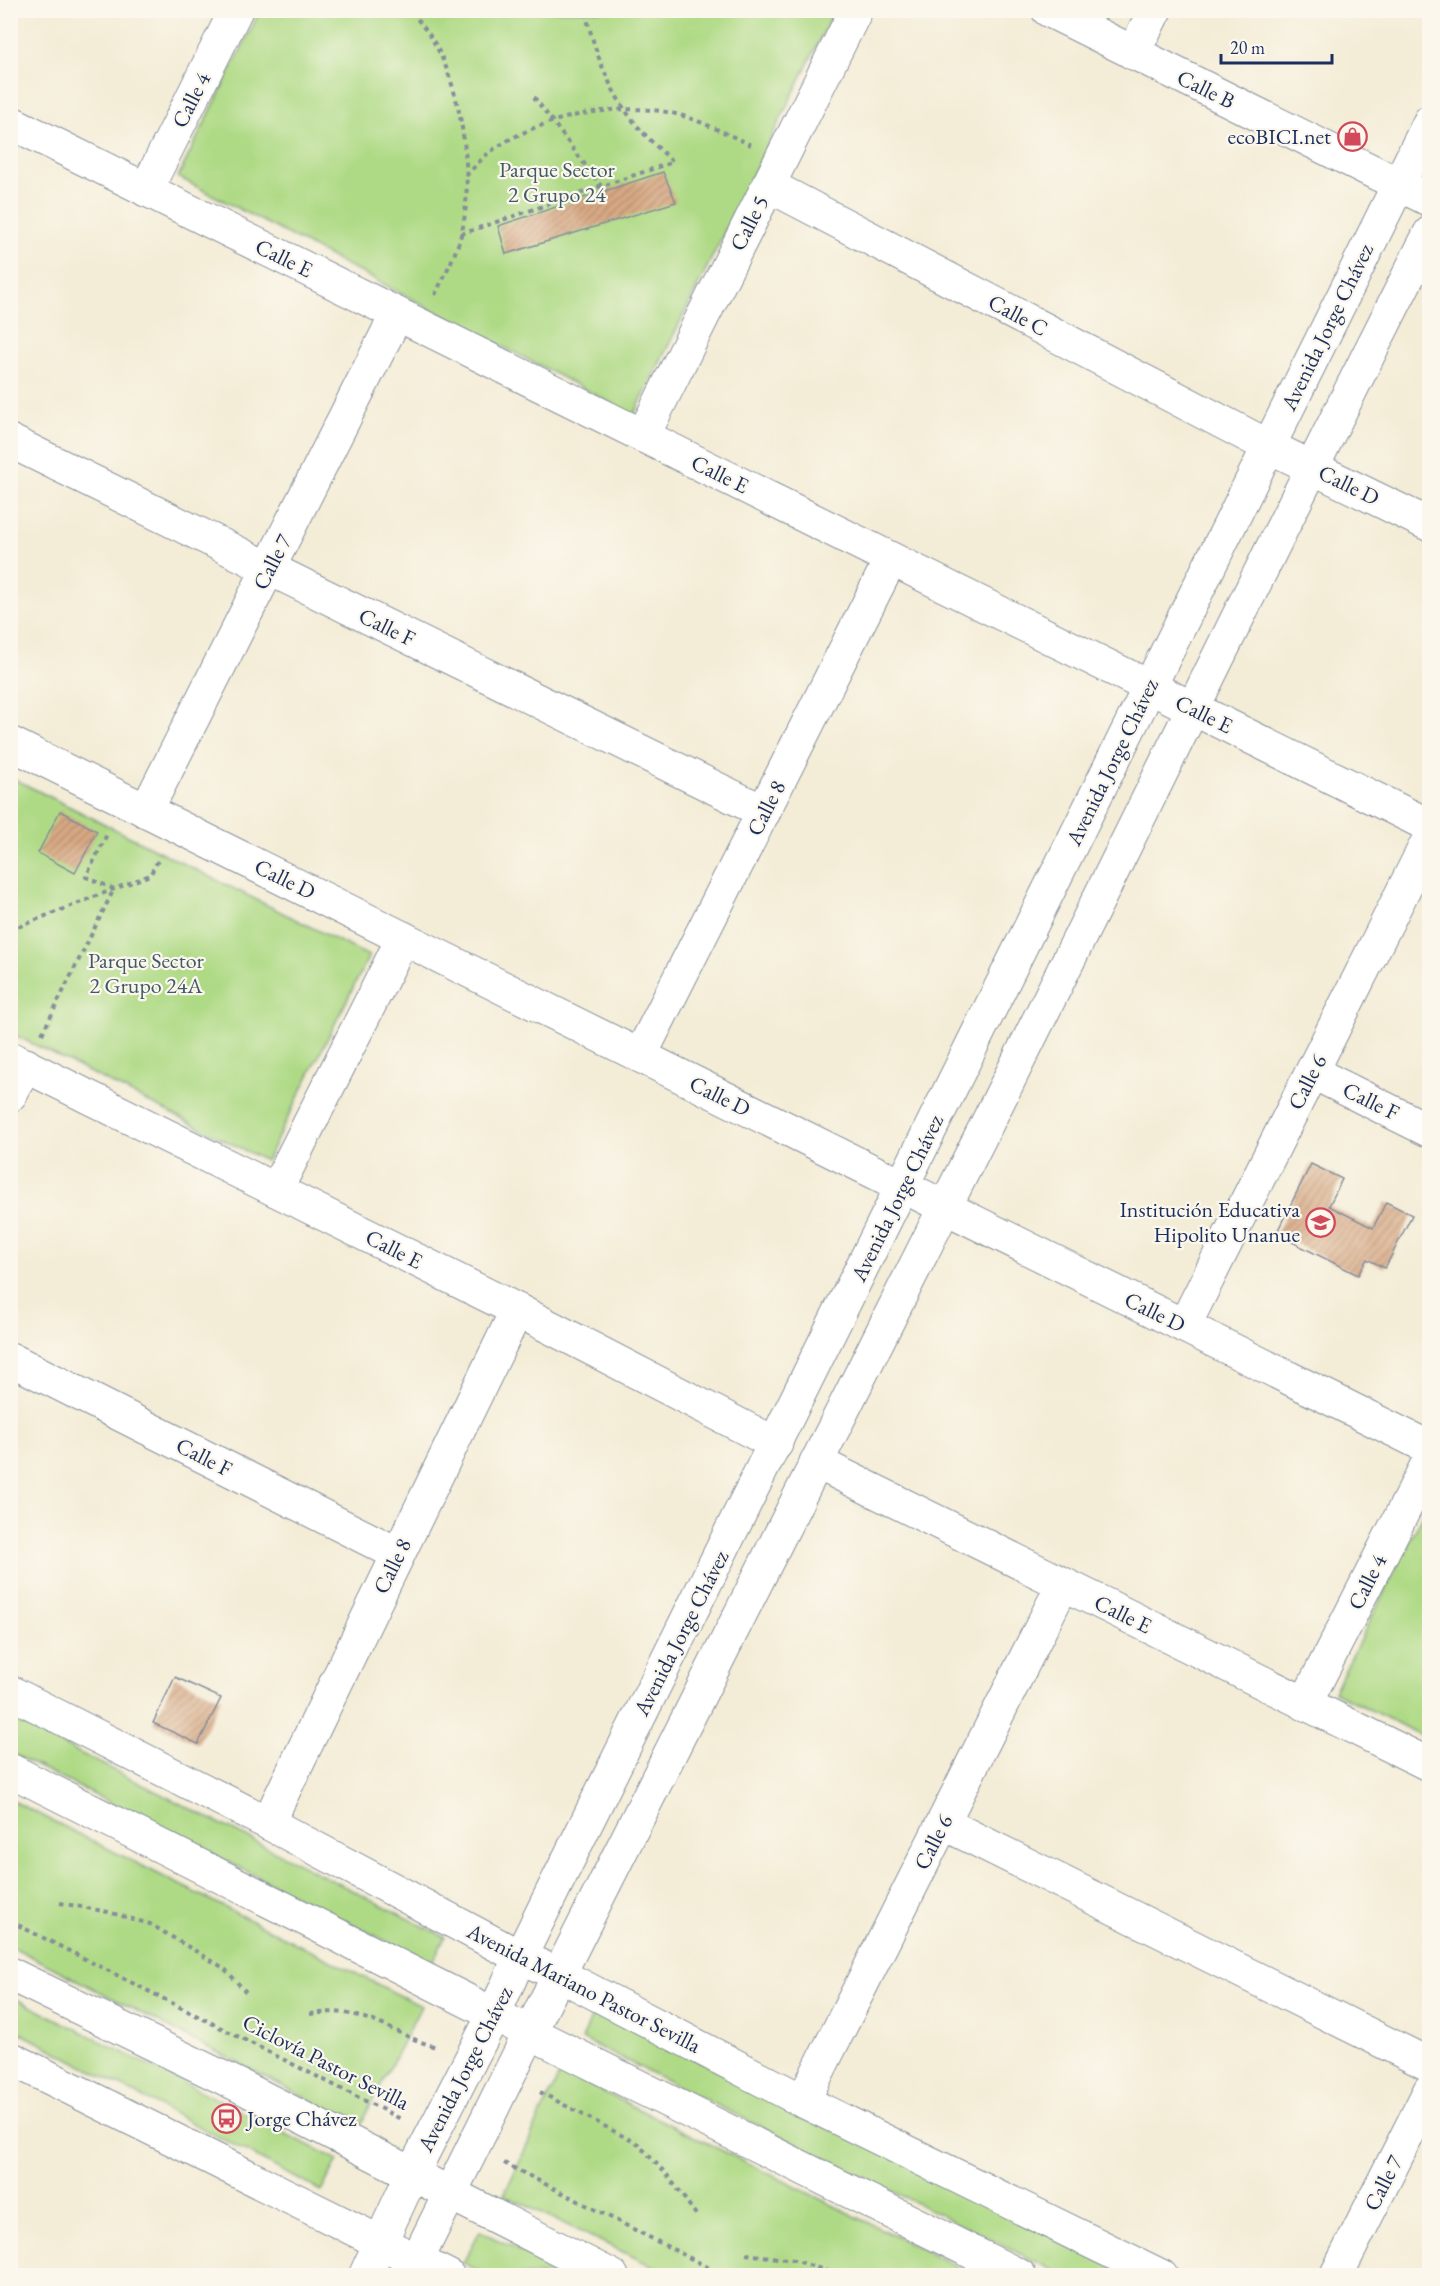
<svg xmlns="http://www.w3.org/2000/svg" width="1440" height="2286" font-family="'EB Garamond',serif">
	<style>
		.green { fill: #afda85; stroke: #658472; stroke-width: 1.5 }
		.building { fill: url(#building-hatch) }
		.lines { fill: none; stroke-linecap: round; stroke-linejoin: round }
		.minor-casing { stroke: #878e9a; stroke-width: 35 }
		.major-casing { stroke: #878e9a; stroke-width: 35 }
		.path { stroke: #878e9a; stroke-width: 4; stroke-dasharray: 4.5 4.5; stroke-linecap: butt }
		.minor { stroke: #fff; stroke-width: 33 }
		.major { stroke: #fff; stroke-width: 33 }
		.labels { text-anchor: middle; dominant-baseline: central; stroke-width: 4.5; stroke-linejoin: round; paint-order: stroke }
		.street-label { font-size: 22px; fill: #1b2f5e; stroke: #fbf7ec }
		.poi-label { font-size: 22px; fill: #1b2f5e; stroke: #fbf7ec; text-anchor: end }
		.park-label { font-size: 22px; fill: #405a68; stroke: #fbf7ec }
	</style>
	<defs>
		<pattern id="building-hatch" width="6" height="6" patternUnits="userSpaceOnUse" patternTransform="scale(1.5)"><rect width="6" height="6" fill="#d8a983"/><path d="M-1 1l2-2M0 6l6-6M5 7l2-2" fill="none" stroke="#ae8a6e"/></pattern>
	</defs>
	<rect width="100%" height="100%" fill="#fbf7ec"/>
	<filter id="ink" filterUnits="userSpaceOnUse"><feTurbulence type="fractalNoise" baseFrequency=".0167" numOctaves="2"/><feDisplacementMap in="SourceGraphic" scale="12" xChannelSelector="R" yChannelSelector="G"/><feConvolveMatrix kernelMatrix="1 2 1 2 8 2 1 2 1" color-interpolation-filters="sRGB"/></filter>
	<filter id="wash" filterUnits="userSpaceOnUse"><feTurbulence type="fractalNoise" baseFrequency=".008" numOctaves="4" result="noise"/><feDisplacementMap in="SourceGraphic" scale="24" xChannelSelector="R" yChannelSelector="G"/><feGaussianBlur stdDeviation="1.35" result="paint"/><feColorMatrix in="noise" values="0 0 0 0 0 0 0 0 0 0 0 0 0 0 0 0 0 1.4 0 .05"/><feComposite in="paint" operator="in"/></filter>
	<g filter="url(#wash)">
		<rect width="100%" height="100%" fill="#f3ecd6"/>
		<g class="green">
			<path d="M 260,11 L 834,11 L 634,415 L 178,177 Z"/>
			<path d="M 10,777 L 369,956 L 266,1161 L 11,1033 Z"/>
			<path d="M 1429,1503 L 1430,1739 L 1429,1739 L 1334,1692 Z"/>
			<path d="M 10,1718 L 445,1937 L 432,1964 L 11,1753 Z"/>
			<path d="M 11,1800 L 421,2006 L 360,2126 L 11,1946 Z"/>
			<path d="M 10,1996 L 338,2160 L 321,2191 L 11,2028 Z"/>
			<path d="M 595,2010 L 1136,2275 L 1063,2275 L 582,2039 Z"/>
			<path d="M 561,2071 L 974,2275 L 671,2275 L 504,2195 Z"/>
			<path d="M 480,2231 L 568,2275 L 488,2275 L 463,2263 Z"/>
		</g>
		<g id="blocks">
			<g class="building">
				<path d="M 663,172 L 676,202 L 506,254 L 498,226 Z"/>
				<path d="M 60,811 L 97,831 L 75,873 L 38,853 Z"/>
				<path d="M 1311,1164 L 1342,1179 L 1329,1206 L 1373,1228 L 1386,1202 L 1412,1215 L 1385,1268 L 1367,1259 L 1358,1275 L 1276,1234 Z"/>
				<path d="M 175,1677 L 221,1698 L 198,1744 L 153,1723 Z"/>
			</g>
		</g>
	</g>
	<g filter="url(#ink)">
		<use href="#blocks" fill-opacity="0" stroke="#878e9a" stroke-width="1.5"/>
		<g class="lines">
			<defs>
				<g id="minor">
					<path d="M 1048,10 L 1430,200"/>
					<path d="M 1133,53 L 1155,10"/>
					<path d="M 10,122 L 1430,826"/>
					<path d="M 768,185 L 1268,446 L 1430,525"/>
					<path d="M 146,190 L 236,10"/>
					<path d="M 643,436 L 856,10"/>
					<path d="M 10,441 L 764,812"/>
					<path d="M 10,743 L 1430,1448"/>
					<path d="M 146,811 L 397,314"/>
					<path d="M 640,1056 L 891,559"/>
					<path d="M 10,1058 L 517,1310 L 776,1444"/>
					<path d="M 1312,1072 L 1430,1131"/>
					<path d="M 10,1095 L 26,1065"/>
					<path d="M 276,1190 L 403,938"/>
					<path d="M 1184,1326 L 1430,837"/>
					<path d="M 10,1359 L 398,1554"/>
					<path d="M 816,1462 L 1430,1765"/>
					<path d="M 10,1692 L 268,1823 L 520,1957 L 560,1975 L 803,2101 L 1161,2276"/>
					<path d="M 1305,1704 L 1430,1459"/>
					<path d="M 268,1823 L 517,1310"/>
					<path d="M 943,1823 L 1430,2065"/>
					<path d="M 10,2058 L 448,2276"/>
					<path d="M 803,2101 L 1063,1584"/>
					<path d="M 365,2276 L 412,2174 L 494,2014 L 520,1957 L 1430,121"/>
					<path d="M 409,2276 C 585,1919 766,1564 944,1209 C 1108,885 1265,557 1430,233"/>
					<path d="M 1336,2276 L 1430,2090"/>
				</g>
				<g id="major">
					<path d="M 10,1770 L 531,2033 L 1020,2276"/>
					<path d="M 10,1974 L 240,2086 L 612,2276"/>
				</g>
			</defs>
			<use href="#minor" class="minor-casing"/>
			<use href="#major" class="major-casing"/>
			<g class="path">
				<path d="M 368,10 L 431,10"/>
				<path d="M 412,12 C 420,23 430,34 436,46 C 462,92 474,179 462,231 C 457,253 445,274 435,295"/>
				<path d="M 534,97 L 601,186"/>
				<path d="M 466,176 C 472,169 479,162 485,156 C 532,117 625,98 683,116 C 706,123 729,135 751,145"/>
				<path d="M 461,234 L 673,162 C 662,151 650,141 640,129 C 611,97 594,51 585,10"/>
				<path d="M 10,930 L 150,875 L 160,857"/>
				<path d="M 42,1034 L 114,889 L 86,877 L 108,832"/>
				<path d="M 60,1903 L 108,1912 L 150,1924 L 224,1968 L 246,1992"/>
				<path d="M 10,1921 L 401,2119"/>
				<path d="M 310,2014 C 321,2013 333,2011 343,2013 C 377,2017 405,2039 437,2047"/>
				<path d="M 540,2092 L 638,2144 L 668,2176 L 697,2216"/>
				<path d="M 504,2163 L 725,2276"/>
				<path d="M 746,2254 L 794,2260 L 842,2276"/>
			</g>
			<use href="#minor" class="minor"/>
			<use href="#major" class="major"/>
		</g>
	</g>
	<defs>
		<symbol id="shop-ring" viewBox="-11 -11 22 22"><circle r="9.5" fill="#fbf7ec" stroke="#d1495b" stroke-width="1.5"/><path d="M-5-2.5h2.3a2.7 3.5 0 0 1 5.4 0H5L5.5 6h-11ZM-1.5-2.5h3a1.5 2.3 0 0 0-3 0Z" fill="#d1495b"/></symbol>
		<symbol id="school-ring" viewBox="-11 -11 22 22"><circle r="9.5" fill="#fbf7ec" stroke="#d1495b" stroke-width="1.5"/><path d="M0-5L7-2L0 1L-7-2ZM-4 1L0 2.5L4 1V4Q0 6-4 4Z" fill="#d1495b"/></symbol>
		<symbol id="bus-ring" viewBox="-11 -11 22 22"><circle r="9.5" fill="#fbf7ec" stroke="#d1495b" stroke-width="1.5"/><path d="M-5-6H5V4H4V6H2V4H-2V6H-4V4H-5ZM-3.5-4V0h7V-4ZM-3.5 1.2v1.5H-2V1.2ZM2 1.2v1.5H3.5V1.2Z" fill="#d1495b"/></symbol>
	</defs>
	<g fill-rule="evenodd">
		<use href="#shop-ring" x="1336" y="120" width="33" height="33"/>
		<use href="#school-ring" x="1304" y="1206" width="33" height="33"/>
		<use href="#bus-ring" x="210" y="2102" width="33" height="33"/>
	</g>
	<g class="labels">
		<g class="street-label">
			<text transform="translate(1206 89) rotate(26)">Calle B</text>
			<text transform="translate(191 100) rotate(-63)">Calle 4</text>
			<text transform="translate(749 223) rotate(-63)">Calle 5</text>
			<text transform="translate(284 258) rotate(26)">Calle E</text>
			<text transform="translate(1018 315) rotate(28)">Calle C</text>
			<text transform="translate(1327 327) rotate(-64)">Avenida Jorge Chávez</text>
			<text transform="translate(720 474) rotate(26)">Calle E</text>
			<text transform="translate(1349 485) rotate(26)">Calle D</text>
			<text transform="translate(272 562) rotate(-63)">Calle 7</text>
			<text transform="translate(387 627) rotate(26)">Calle F</text>
			<text transform="translate(1204 714) rotate(26)">Calle E</text>
			<text transform="translate(1112 762) rotate(-64)">Avenida Jorge Chávez</text>
			<text transform="translate(766 808) rotate(-63)">Calle 8</text>
			<text transform="translate(285 879) rotate(26)">Calle D</text>
			<text transform="translate(1307 1082) rotate(-63)">Calle 6</text>
			<text transform="translate(720 1096) rotate(26)">Calle D</text>
			<text transform="translate(1371 1101) rotate(26)">Calle F</text>
			<text transform="translate(897 1198) rotate(-64)">Avenida Jorge Chávez</text>
			<text transform="translate(394 1249) rotate(27)">Calle E</text>
			<text transform="translate(1155 1312) rotate(26)">Calle D</text>
			<text transform="translate(204 1457) rotate(27)">Calle F</text>
			<text transform="translate(392 1566) rotate(-64)">Calle 8</text>
			<text transform="translate(1367 1582) rotate(-63)">Calle 4</text>
			<text transform="translate(1123 1614) rotate(26)">Calle E</text>
			<text transform="translate(681 1633) rotate(-63)">Avenida Jorge Chávez</text>
			<text transform="translate(933 1842) rotate(-63)">Calle 6</text>
			<text transform="translate(584 1988) rotate(27)">Avenida Mariano Pastor Sevilla</text>
			<text transform="translate(326 2062) rotate(27)">Ciclovía Pastor Sevilla</text>
			<text transform="translate(465 2069) rotate(-63)">Avenida Jorge Chávez</text>
			<text transform="translate(1383 2183) rotate(-63)">Calle 7</text>
		</g>
		<g class="poi-label">
			<text x="1331" y="136">ecoBICI.net</text>
			<text x="1300" y="1209">Institución Educativa<tspan x="1300" dy="25">Hipolito Unanue</tspan></text>
			<text x="247" y="2118" text-anchor="start">Jorge Chávez</text>
		</g>
		<g class="park-label">
			<text x="557" y="169">Parque Sector<tspan x="557" dy="25">2 Grupo 24</tspan></text>
			<text x="146" y="960">Parque Sector<tspan x="146" dy="25">2 Grupo 24A</tspan></text>
		</g>
	</g>
	<rect width="1440" height="2286" fill="none" stroke="#fbf7ec" stroke-width="36"/>
	<path d="M1221 54v9h111v-9" fill="none" stroke="#1b2f5e" stroke-width="3"/>
	<text x="1230" y="54" font-size="18" fill="#1b2f5e" stroke="#fbf7ec" stroke-width="4.5" paint-order="stroke">20 m</text>
</svg>
